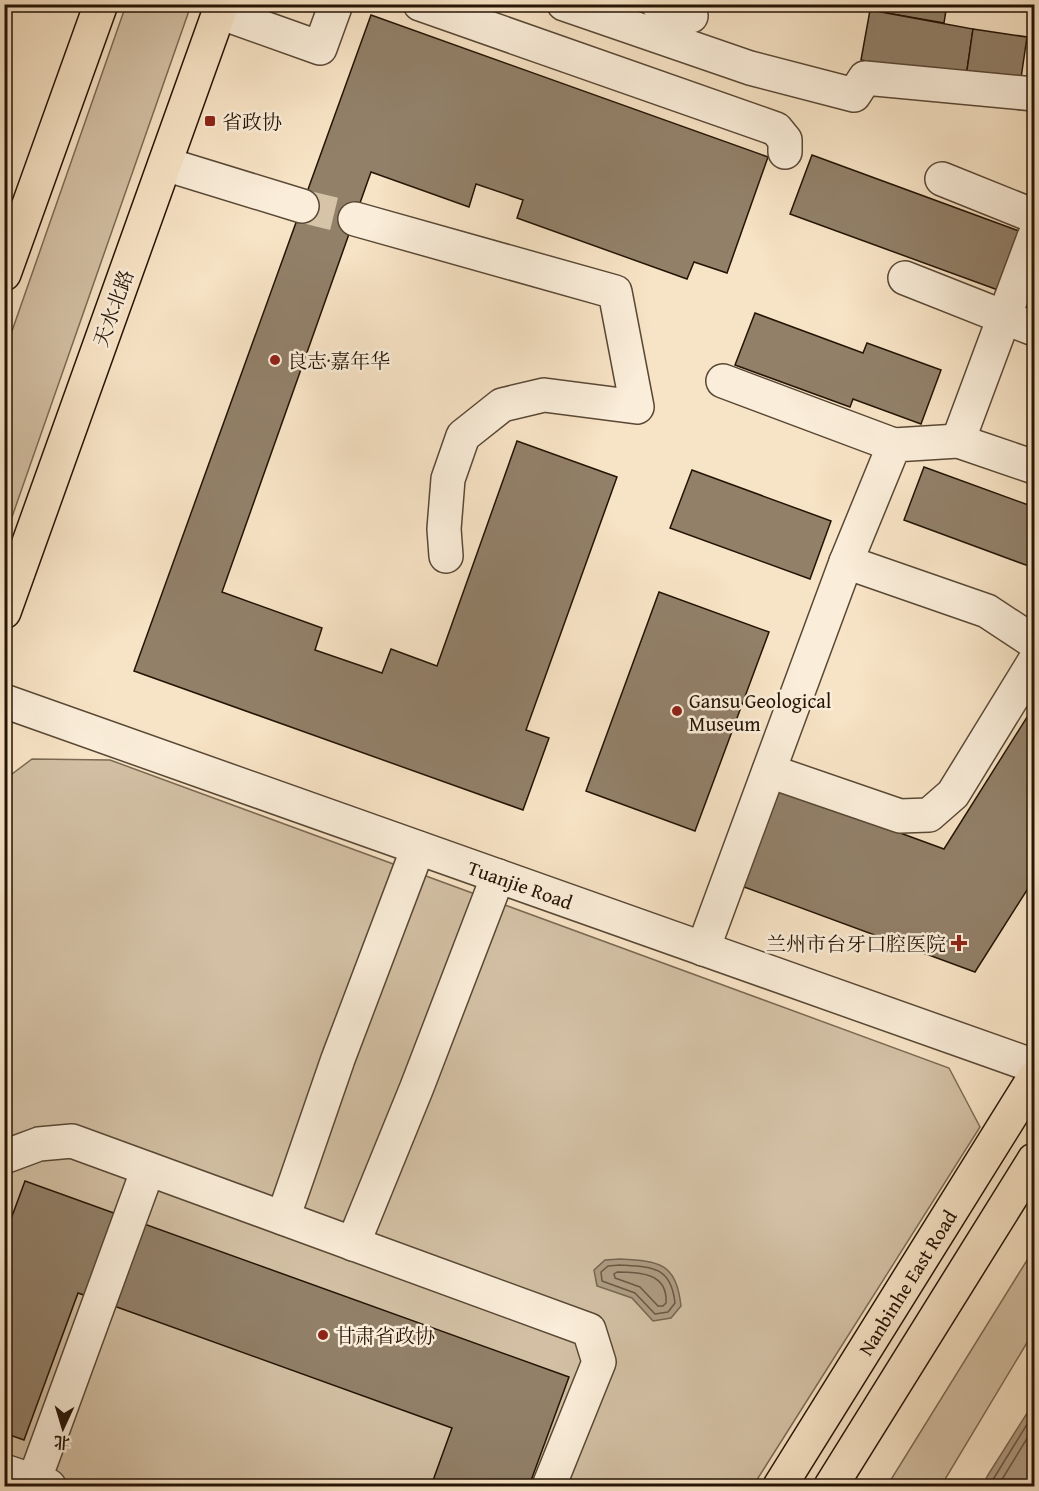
<svg xmlns="http://www.w3.org/2000/svg" width="1039" height="1491" font-family="'Gentium Book Plus','Noto Serif SC',serif">
	<style>
		.green { fill: #d3c0a4; stroke: #7c6a54; stroke-width: 1.5 }
		.water { fill: #af9d84; stroke: #776651; stroke-width: 1.5 }
		.lines { fill: none; stroke-linecap: round; stroke-linejoin: round }
		.shore { stroke: #6a5844; stroke-width: 1.5 }
		.building { fill: #928069; stroke: #241405; stroke-width: 1.5 }
		.minor-tunnel { stroke: #d7c4a8; stroke-width: 33; stroke-dasharray: 33 16; stroke-linecap: butt }
		.minor-casing { stroke: #594835; stroke-width: 36 }
		.major-casing { stroke: #241405; stroke-width: 36 }
		.minor { stroke: #faedd9; stroke-width: 33 }
		.major { stroke: #f7e3c5; stroke-width: 33 }
		.poi-dot { fill: #8f2418; stroke: #faedd9; stroke-width: 2 }
		.labels { text-anchor: middle; dominant-baseline: central; stroke-width: 5; stroke-linejoin: round; paint-order: stroke }
		.poi-label { font-size: 20px; fill: #241405; stroke: #faedd9; text-anchor: start }
		.street-label { font-size: 20px; fill: #241405; stroke: #faedd9 }
	</style>
	<rect width="100%" height="100%" fill="#f7e3c5"/>
	<filter id="stains"><feTurbulence type="fractalNoise" baseFrequency=".00333" numOctaves="4"/><feColorMatrix values="0 0 0 0 .2 0 0 0 0 .09 0 0 0 0 .02 0 0 0 .5 -.17"/></filter>
	<radialGradient id="worn" r=".72"><stop offset=".6" stop-color="#630" stop-opacity="0"/><stop offset="1" stop-color="#630" stop-opacity=".3"/></radialGradient>
	<g class="green">
		<path d="M 126,5 L 191,5 L 5,537 L 5,351 Z"/>
		<path d="M 32,759 L 110,760 L 949,1068 L 980,1127 L 753,1486 L 5,1486 L 4,780 Z"/>
		<path d="M 1034,1249 L 1034,1331 L 941,1486 L 887,1486 Z"/>
	</g>
	<g class="water">
		<path d="M 620,1259 C 660,1261 676,1263 681,1306 L 671,1318 L 653,1321 L 632,1298 L 597,1286 L 594,1270 L 605,1260 Z"/>
		<path d="M 1034,1402 L 1034,1486 L 982,1486 L 988,1475 Z"/>
	</g>
	<g class="lines">
		<g class="shore">
			<path d="M 620,1265 C 652,1267 671,1266 675,1303 L 668,1312 L 655,1314 L 635,1293 L 602,1281 L 601,1272 L 608,1266 Z"/>
			<path d="M 617,1272 C 640,1272 668,1273 666,1303 L 663,1306 L 658,1306 L 640,1287 L 615,1278 L 614,1274 Z"/>
			<path d="M 989,1486 L 1034,1413"/>
			<path d="M 998,1486 L 1034,1427"/>
		</g>
	</g>
	<g class="building">
		<path d="M 871,4 L 947,4 L 944,23 L 870,10 Z"/>
		<path d="M 870,10 L 973,29 L 966,77 L 861,60 Z"/>
		<path d="M 371,15 L 768,157 L 727,273 L 694,262 L 687,279 L 517,218 L 523,200 L 476,184 L 469,207 L 371,172 L 222,592 L 322,628 L 315,650 L 382,673 L 391,649 L 437,666 L 517,441 L 617,477 L 526,730 L 549,738 L 523,810 L 134,671 Z"/>
		<path d="M 973,29 L 1027,37 L 1020,85 L 966,77 Z"/>
		<path d="M 812,155 L 1019,231 L 998,290 L 790,214 Z"/>
		<path d="M 1034,282 L 1034,305 L 1027,303 Z"/>
		<path d="M 755,313 L 863,353 L 867,343 L 941,370 L 921,424 L 853,399 L 850,407 L 735,365 Z"/>
		<path d="M 924,467 L 1034,507 L 1034,568 L 904,520 Z"/>
		<path d="M 692,470 L 831,521 L 810,579 L 670,528 Z"/>
		<path d="M 659,592 L 769,632 L 695,831 L 586,791 Z"/>
		<path d="M 1034,706 L 1034,879 L 975,972 L 736,884 L 772,786 L 944,849 Z"/>
		<path d="M 25,1181 L 569,1377 L 529,1486 L 431,1486 L 452,1428 L 78,1293 L 24,1440 L 4,1433 L 4,1238 Z"/>
	</g>
	<g class="lines">
		<path class="minor-tunnel" d="M 302,206 L 355,219"/>
		<defs>
			<g id="minor">
				<path d="M 420,4 L 776,129 L 785,140 L 785,152"/>
				<path d="M 564,4 L 750,68 L 854,95 L 865,78 L 1034,94"/>
				<path d="M 658,4 L 691,16"/>
				<path d="M 219,12 L 320,48 L 336,4"/>
				<path d="M 165,164 L 302,206"/>
				<path d="M 942,179 L 1034,216"/>
				<path d="M 355,219 L 615,292 L 637,407 L 544,395 L 502,405 L 463,436 L 448,479 L 444,529 L 446,556"/>
				<path d="M 905,278 L 1034,329"/>
				<path d="M 723,381 L 894,445"/>
				<path d="M 958,441 L 1034,237"/>
				<path d="M 846,562 L 987,611 L 1034,642"/>
				<path id="s1" d="M 4,701 L 1034,1066"/>
				<path d="M 769,771 L 900,816 L 929,815 L 953,794 L 1034,662"/>
				<path d="M 703,949 L 846,562 L 894,445 L 958,441 L 1034,467"/>
				<path d="M 4,1157 L 39,1144 L 72,1141 L 589,1330 L 599,1362 L 549,1486"/>
				<path d="M 283,1218 L 338,1059 L 418,848"/>
				<path d="M 353,1244 L 417,1087 L 498,876"/>
				<path d="M 4,1471 L 49,1486"/>
				<path d="M 34,1481 L 148,1169"/>
			</g>
			<g id="major">
				<path d="M 4,274 L 101,4"/>
				<path d="M 4,612 L 222,4"/>
				<path id="s2" d="M 780,1486 L 1034,1078"/>
				<path d="M 831,1486 L 1034,1160"/>
			</g>
		</defs>
		<use href="#minor" class="minor-casing"/>
		<use href="#major" class="major-casing"/>
		<use href="#minor" class="minor"/>
		<use href="#major" class="major"/>
	</g>
	<g class="poi-dot">
		<rect x="204" y="115" width="12" height="12" rx="3"/>
		<circle cx="275" cy="360" r="6"/>
		<circle cx="677" cy="711" r="6"/>
		<path d="M956 934h6v6h6v6h-6v6h-6v-6h-6v-6h6z"/>
		<circle cx="323" cy="1335" r="6"/>
	</g>
	<g class="labels">
		<g class="poi-label">
			<text x="222" y="121">省政协</text>
			<text x="287" y="360">良志·嘉年华</text>
			<text x="689" y="700">Gansu Geological<tspan x="689" dy="23">Museum</tspan></text>
			<text x="946" y="943" text-anchor="end">兰州市台牙口腔医院</text>
			<text x="335" y="1335">甘肃省政协</text>
		</g>
		<g class="street-label">
			<text transform="translate(113 308) rotate(-70)">天水北路</text>
			<text stroke="none"><textPath href="#s1" startOffset="548">Tuanjie Road</textPath></text>
			<text stroke="none"><textPath href="#s2" startOffset="240">Nanbinhe East Road</textPath></text>
		</g>
	</g>
	<rect width="1039" height="1491" fill="none" stroke="#f7e3c5" stroke-width="24"/>
	<rect x="6" y="6" width="1027" height="1479" fill="none" stroke="#241405" stroke-width="3"/>
	<rect x="12" y="12" width="1015" height="1467" fill="none" stroke="#241405" stroke-width="1.5"/>
	<g transform="translate(63 1428) rotate(184)" stroke="#faedd9" stroke-width="4.5" paint-order="stroke">
	<path d="M0-4.5L10 22L0 15L-10 22Z" fill="#241405"/>
	<text y="-9" font-size="16" font-weight="bold" text-anchor="middle" fill="#241405">北</text>
	</g>
	<rect width="100%" height="100%" filter="url(#stains)"/>
	<rect width="100%" height="100%" fill="url(#worn)"/>
</svg>
